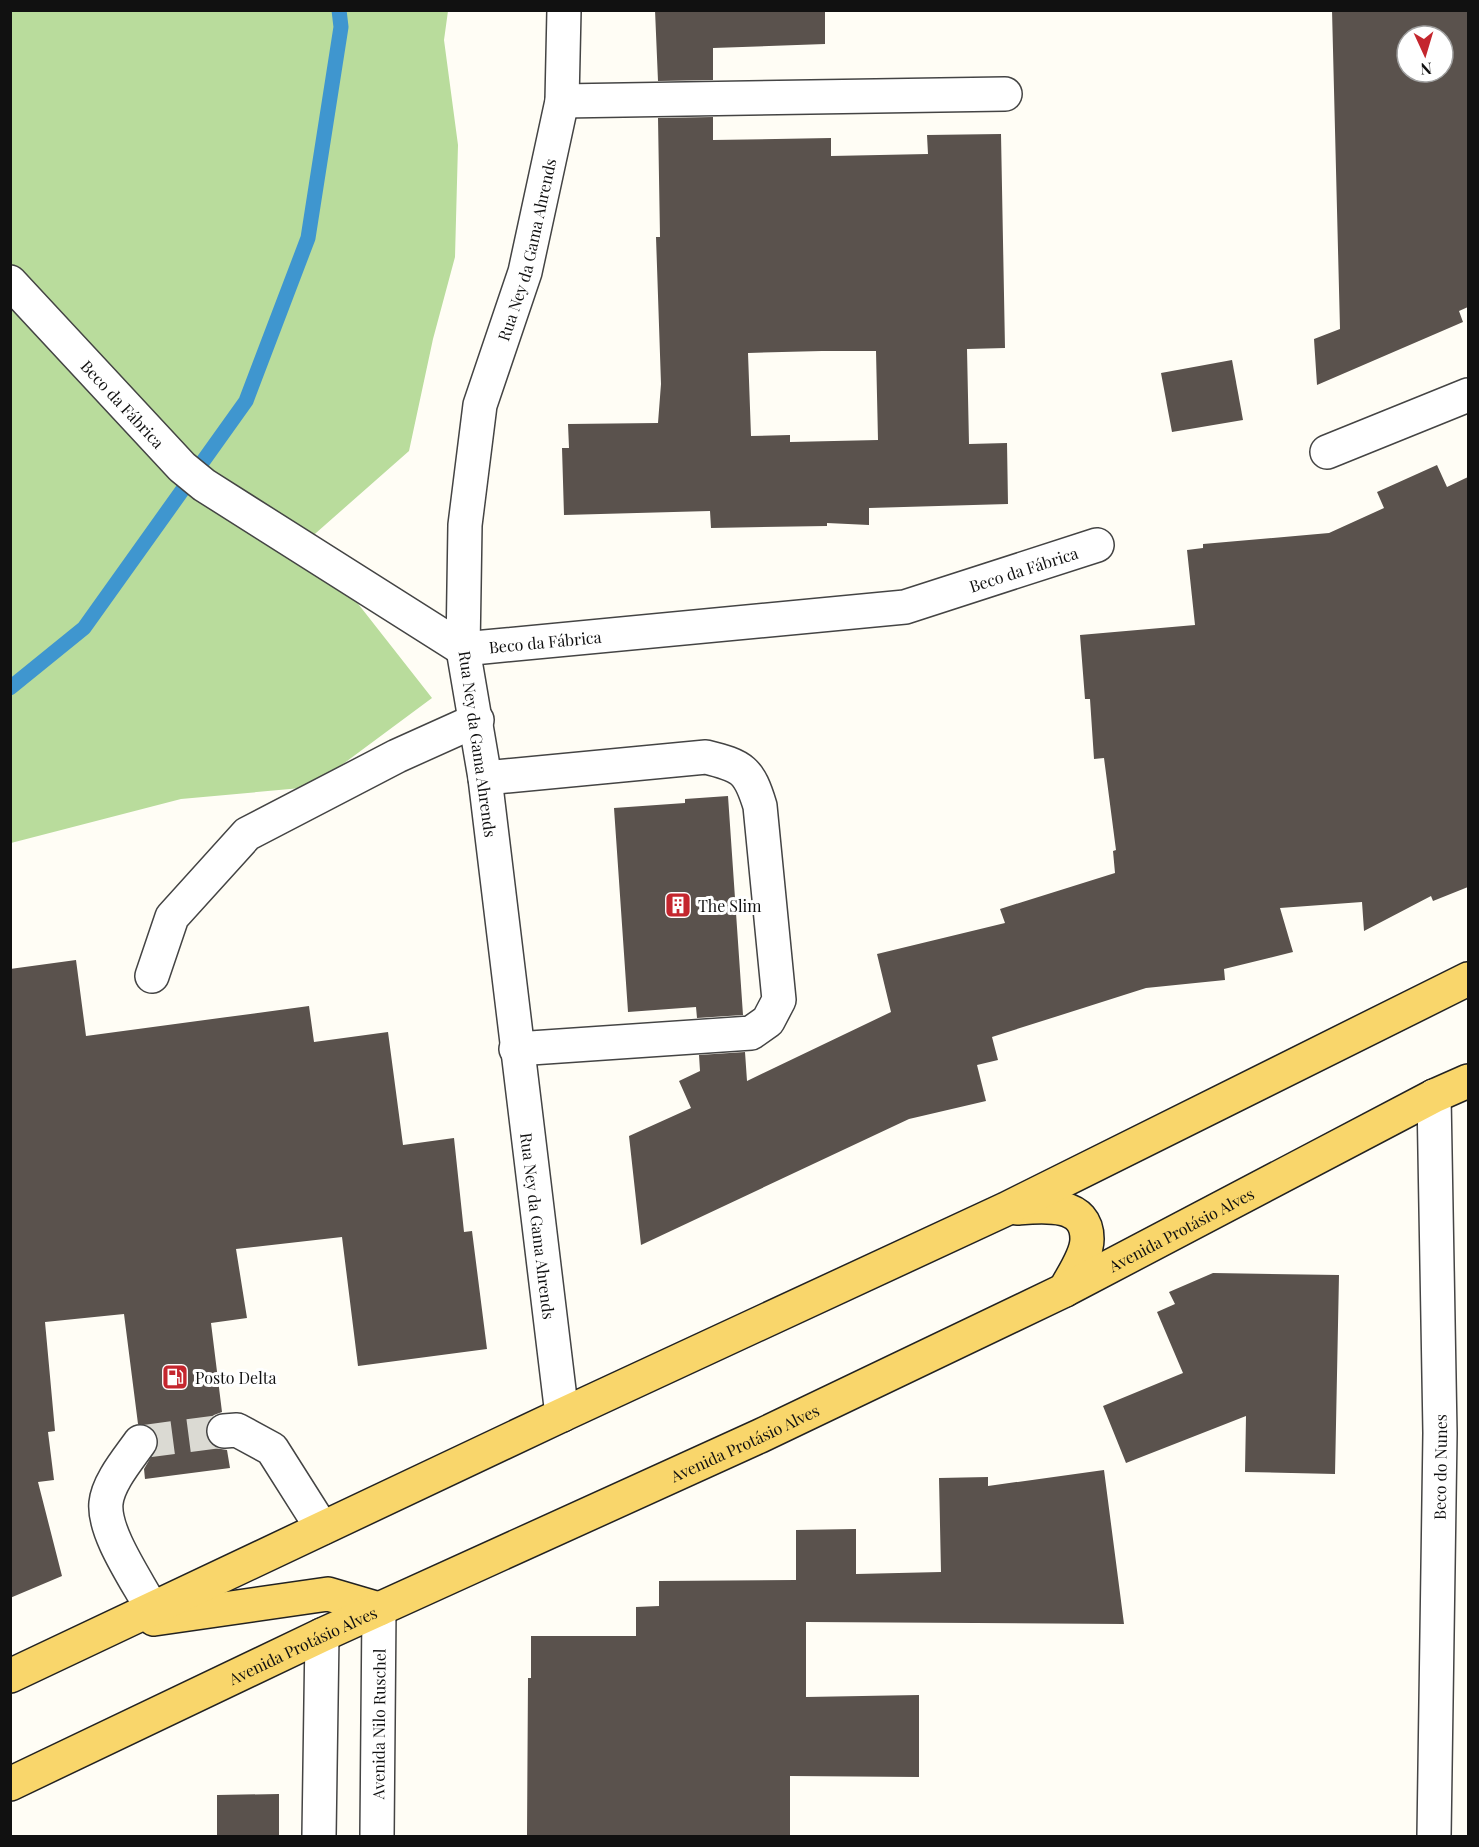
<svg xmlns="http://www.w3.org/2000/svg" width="1479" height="1847" font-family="'Playfair Display',serif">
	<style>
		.forest { fill: #b9dc9c }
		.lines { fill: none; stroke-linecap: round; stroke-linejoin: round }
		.stream { stroke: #3f96cf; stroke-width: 15 }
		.building { fill: #5a524d; fill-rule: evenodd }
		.minor-tunnel { stroke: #dbdad3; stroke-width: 33; stroke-dasharray: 33 16; stroke-linecap: butt }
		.minor-casing { stroke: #444; stroke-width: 36 }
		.major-casing { stroke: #222; stroke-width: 36 }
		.minor { stroke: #fff; stroke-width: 33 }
		.major { stroke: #f9d66b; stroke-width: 33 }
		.labels { text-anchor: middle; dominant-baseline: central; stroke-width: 6; stroke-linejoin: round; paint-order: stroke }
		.street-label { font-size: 16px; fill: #111; stroke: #fff }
		.poi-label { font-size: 16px; fill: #111; stroke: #fff; text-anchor: start }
	</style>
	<rect width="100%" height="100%" fill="#fffdf5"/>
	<path class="forest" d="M 11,11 L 448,11 L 444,40 L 458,145 L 455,257 L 433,339 L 409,451 L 308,540 L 432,698 L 312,787 L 181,799 L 11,843 Z"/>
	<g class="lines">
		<path class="stream" d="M 10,688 L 84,628 L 246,401 L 308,238 L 341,27 L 339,10"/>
	</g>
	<g class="building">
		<path d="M 655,10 L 825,10 L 825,44 L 713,48 L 713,80 L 658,81 Z"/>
		<path d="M 1332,10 L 1468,10 L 1468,307 L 1459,311 L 1463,322 L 1317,385 L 1314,339 L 1340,329 ZM 1407,36 L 1443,36 L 1443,72 L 1407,72 Z"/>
		<path d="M 713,117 L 713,140 L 831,138 L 831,156 L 928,154 L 927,135 L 1001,134 L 1005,348 L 967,349 L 969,444 L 1007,443 L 1008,504 L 869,508 L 869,525 L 827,523 L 827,526 L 711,528 L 710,511 L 564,515 L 562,448 L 569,448 L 568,424 L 658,423 L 661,384 L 656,237 L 660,237 L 658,118 ZM 822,351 L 876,351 L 878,440 L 790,442 L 790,435 L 751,436 L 748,353 Z"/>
		<path d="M 1232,360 L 1243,420 L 1172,432 L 1161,373 Z"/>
		<path d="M 1437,465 L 1447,487 L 1468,477 L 1468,887 L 1433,901 L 1431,896 L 1364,931 L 1362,902 L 1280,908 L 1293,952 L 1224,969 L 1225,980 L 1146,988 L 992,1037 L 998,1060 L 977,1065 L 986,1101 L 909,1119 L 641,1245 L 629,1136 L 691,1108 L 679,1081 L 700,1071 L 699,1055 L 745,1052 L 747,1081 L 891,1012 L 877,954 L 1005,923 L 1000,909 L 1115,873 L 1113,851 L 1116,850 L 1104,758 L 1094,759 L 1090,699 L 1085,699 L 1080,635 L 1195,625 L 1187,550 L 1203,548 L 1203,544 L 1329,533 L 1384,508 L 1377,492 Z"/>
		<path d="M 728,796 L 743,1015 L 697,1018 L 696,1007 L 628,1012 L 614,808 L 685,803 L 685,799 Z"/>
		<path d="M 76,960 L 86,1036 L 309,1006 L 314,1042 L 388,1032 L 403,1145 L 454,1138 L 464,1232 L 472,1231 L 487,1349 L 358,1366 L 342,1237 L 236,1249 L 247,1318 L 211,1323 L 222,1412 L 214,1415 L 207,1422 L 205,1432 L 208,1441 L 215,1448 L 227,1450 L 230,1468 L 145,1479 L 144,1469 L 159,1443 L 157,1434 L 151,1427 L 138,1424 L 124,1314 L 45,1322 L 55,1431 L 48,1432 L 54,1480 L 38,1482 L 62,1576 L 10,1598 L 10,969 Z"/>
		<path d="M 1213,1273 L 1339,1275 L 1335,1474 L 1245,1472 L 1246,1416 L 1126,1463 L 1103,1406 L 1183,1373 L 1157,1312 L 1175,1304 L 1169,1292 Z"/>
		<path d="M 1104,1470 L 1124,1624 L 806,1622 L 806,1697 L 919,1695 L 919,1777 L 790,1776 L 790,1836 L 527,1836 L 528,1678 L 531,1678 L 531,1636 L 636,1636 L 636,1607 L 659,1606 L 659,1581 L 796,1580 L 796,1530 L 856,1529 L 856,1574 L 941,1572 L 939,1478 L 988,1477 L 988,1486 Z"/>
		<path d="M 279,1794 L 279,1836 L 217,1836 L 217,1795 Z"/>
	</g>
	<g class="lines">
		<path class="minor-tunnel" d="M 140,1442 L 224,1431"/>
		<defs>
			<g id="minor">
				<path d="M 562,101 L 1005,94"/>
				<path id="s1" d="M 10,282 L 182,467 L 204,485 L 463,649 L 905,607 L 1097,545"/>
				<path d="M 1327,452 L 1468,395"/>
				<path d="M 485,778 L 706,757 C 743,766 749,770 760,806 L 779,1000 L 768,1021 L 751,1033 L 516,1049"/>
				<path d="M 152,976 L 172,917 L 247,834 L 397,756 L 477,720"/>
				<path id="s2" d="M 562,1415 L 485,778 L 463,649 L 465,525 L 480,405 L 525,272 L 562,101 L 564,10"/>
				<path d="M 224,1431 L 237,1430 L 272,1449 L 322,1528"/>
				<path d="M 140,1442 C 129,1458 108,1482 106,1503 C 103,1533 138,1582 152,1609"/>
				<path d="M 319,1836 L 322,1635"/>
				<path id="s3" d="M 377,1836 L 379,1609"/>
				<path id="s4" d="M 1434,1836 L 1440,1433 L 1434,1096"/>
			</g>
			<g id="major">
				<path d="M 1017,1208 C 1043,1206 1087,1201 1087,1239 C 1087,1256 1072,1276 1065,1290"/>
				<path d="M 154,1619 L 328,1594 L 379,1609"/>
				<path d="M 10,1676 L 562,1415 L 1006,1209 L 1468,979"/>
				<path id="s5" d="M 10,1784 L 322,1635 L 760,1436 L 1065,1290 L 1434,1096 L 1468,1081"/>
			</g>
		</defs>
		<use href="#minor" class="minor-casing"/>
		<use href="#major" class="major-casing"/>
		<use href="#minor" class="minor"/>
		<use href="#major" class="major"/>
	</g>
	<defs>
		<symbol id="building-square" viewBox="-11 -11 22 22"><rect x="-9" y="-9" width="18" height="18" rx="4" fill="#c4262e" stroke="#fff"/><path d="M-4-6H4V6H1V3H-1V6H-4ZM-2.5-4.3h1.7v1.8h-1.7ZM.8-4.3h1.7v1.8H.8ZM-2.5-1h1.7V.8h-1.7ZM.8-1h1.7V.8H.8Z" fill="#fff"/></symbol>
		<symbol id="fuel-square" viewBox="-11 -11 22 22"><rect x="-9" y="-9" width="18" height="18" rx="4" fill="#c4262e" stroke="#fff"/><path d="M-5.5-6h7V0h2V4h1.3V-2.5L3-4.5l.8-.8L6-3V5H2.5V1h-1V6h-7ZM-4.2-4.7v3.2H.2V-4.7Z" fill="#fff"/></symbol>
	</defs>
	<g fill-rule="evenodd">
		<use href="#building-square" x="663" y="890" width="30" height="30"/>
		<use href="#fuel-square" x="160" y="1362" width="30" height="30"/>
	</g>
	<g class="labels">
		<g class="street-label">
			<text stroke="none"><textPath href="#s2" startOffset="1180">Rua Ney da Gama Ahrends</textPath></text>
			<text stroke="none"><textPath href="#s1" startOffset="166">Beco da Fábrica</textPath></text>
			<text stroke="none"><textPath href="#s1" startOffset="1156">Beco da Fábrica</textPath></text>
			<text stroke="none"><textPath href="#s1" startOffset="670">Beco da Fábrica</textPath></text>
			<text transform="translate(478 744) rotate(82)">Rua Ney da Gama Ahrends</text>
			<text transform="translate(538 1226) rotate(83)">Rua Ney da Gama Ahrends</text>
			<text stroke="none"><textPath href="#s5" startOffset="1296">Avenida Protásio Alves</textPath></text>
			<text stroke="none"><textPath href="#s5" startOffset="810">Avenida Protásio Alves</textPath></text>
			<text stroke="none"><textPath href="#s4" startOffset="369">Beco do Nunes</textPath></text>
			<text stroke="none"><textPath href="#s5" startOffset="324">Avenida Protásio Alves</textPath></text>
			<text stroke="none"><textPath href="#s3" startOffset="112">Avenida Nilo Ruschel</textPath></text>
		</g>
		<g class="poi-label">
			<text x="698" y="905">The Slim</text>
			<text x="195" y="1377">Posto Delta</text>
		</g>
	</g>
	<rect width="1479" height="1847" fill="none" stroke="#111111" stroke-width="24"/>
	<g transform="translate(1425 54) rotate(176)"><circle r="28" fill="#ffffff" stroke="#a0a0a0" stroke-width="1.5"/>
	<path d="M0-4.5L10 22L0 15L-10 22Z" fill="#c4262e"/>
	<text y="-9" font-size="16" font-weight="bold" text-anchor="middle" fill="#111111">N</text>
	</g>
</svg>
